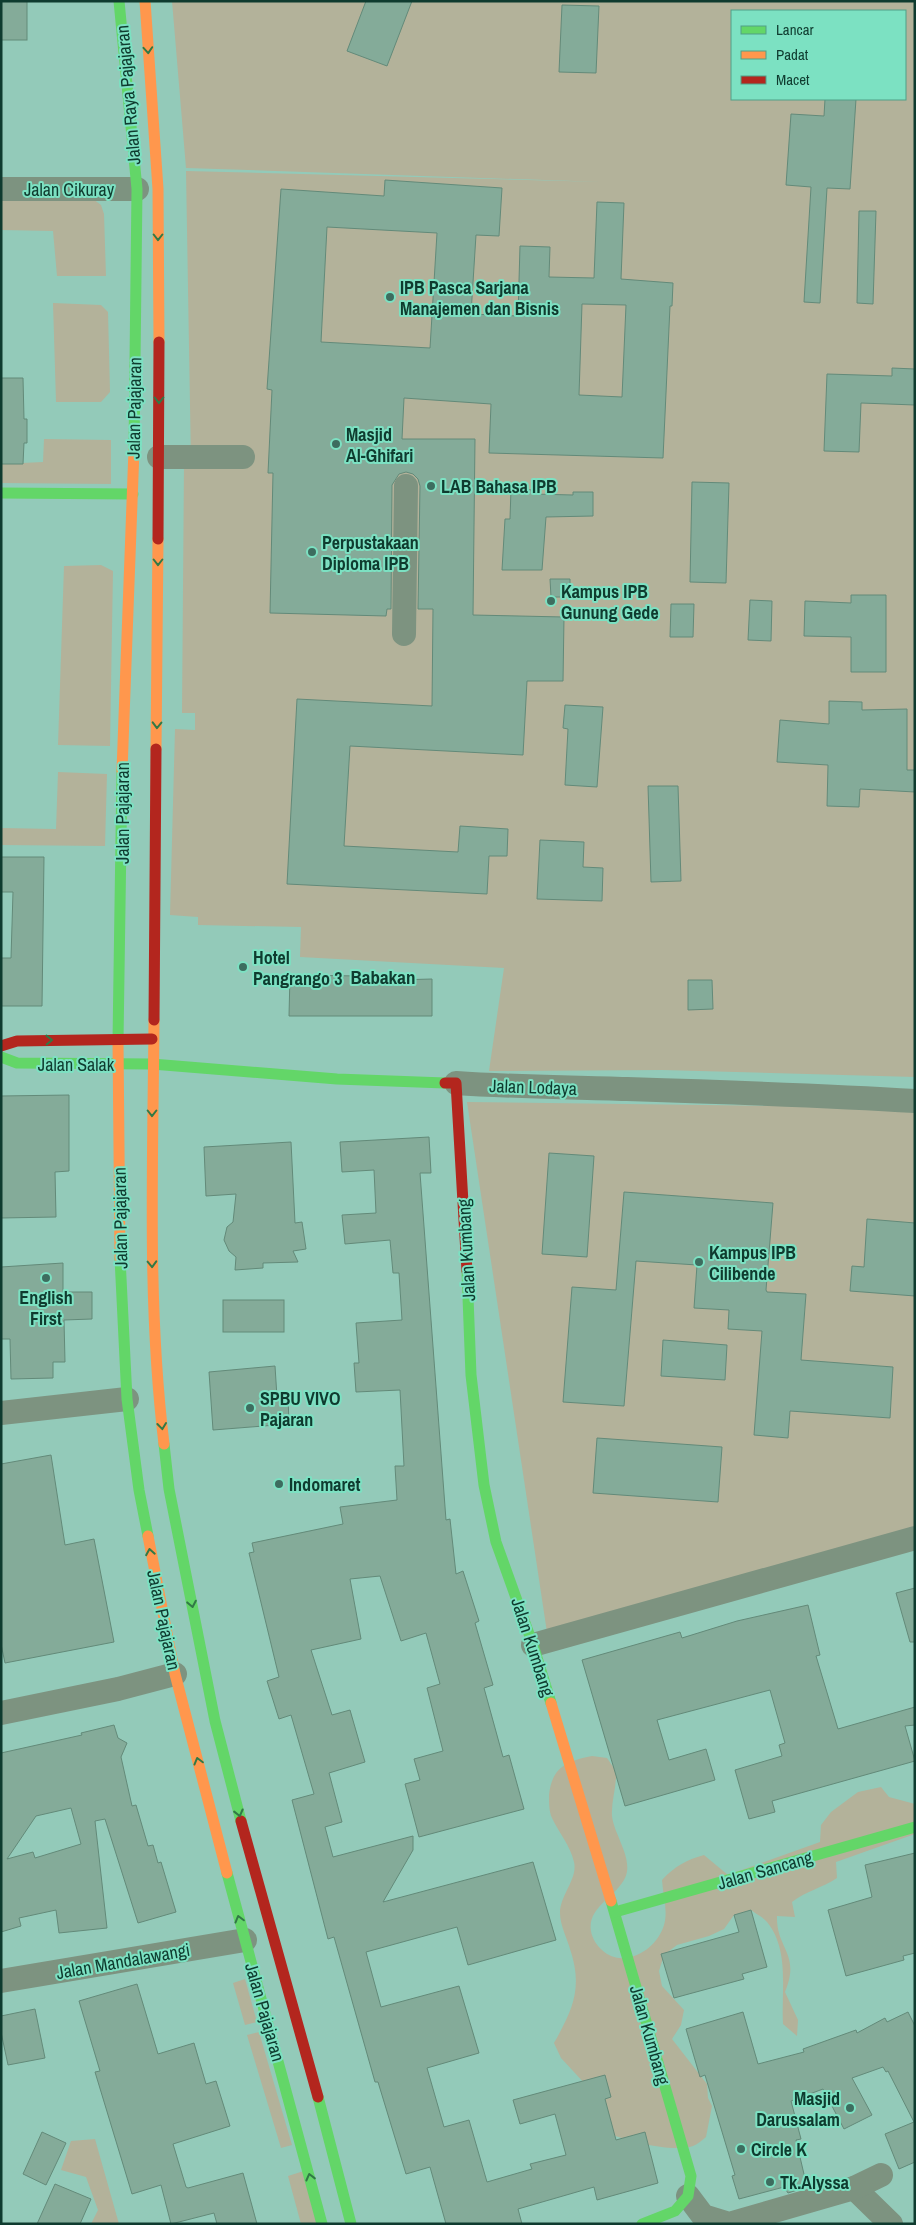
<svg xmlns="http://www.w3.org/2000/svg" width="916" height="2225" font-family="'Archivo Narrow',sans-serif">
	<style>
		.green { fill: #b3b29a; fill-rule: evenodd }
		.building { fill: #84ab99; stroke: #638a79; fill-rule: evenodd }
		.lines { fill: none; stroke-linecap: round; stroke-linejoin: round }
		.street { stroke: #7d9380; stroke-width: 24 }
		.fast { stroke: #63d668; stroke-width: 11 }
		.slow { stroke: #ff974d; stroke-width: 11 }
		.jam { stroke: #b3261e; stroke-width: 11 }
		.oneway { stroke: #317946 }
		.poi-dot { fill: #3d6d5f; stroke: #7ce1c2; stroke-width: 2 }
		.labels { text-anchor: middle; dominant-baseline: central; stroke-width: 4; stroke-linejoin: round; paint-order: stroke }
		.street-label { font-size: 18px; fill: #0f3b2f; stroke: #7ce1c2 }
		.poi-label { font-size: 18px; font-weight: bold; fill: #0f3b2f; stroke: #7ce1c2; text-anchor: start }
		.neighbourhood-label { font-size: 19px; font-weight: bold; fill: #0f3b2f; stroke: #7ce1c2 }
	</style>
	<rect width="100%" height="100%" fill="#93cab9"/>
	<g class="green">
		<path d="M 172,1 L 915,1 L 915,1077 L 662,1070 L 489,1071 L 504,968 L 300,957 L 301,927 L 198,925 L 198,917 L 170,915 L 175,729 L 195,730 L 195,713 L 182,713 L 184,463 L 191,463 L 186,171 L 603,182 L 186,168 ZM 732,11 L 905,11 L 905,99 L 732,99 Z"/>
		<path d="M 1,198 L 93,199 L 101,205 L 104,214 L 106,276 L 57,276 L 53,231 L 1,230 Z"/>
		<path d="M 53,303 L 101,305 L 108,312 L 110,392 L 101,402 L 56,402 Z"/>
		<path d="M 44,439 L 111,440 L 111,484 L 1,483 L 1,464 L 43,462 Z"/>
		<path d="M 101,565 L 113,571 L 110,746 L 58,745 L 64,566 Z"/>
		<path d="M 58,772 L 107,774 L 105,846 L 1,845 L 1,828 L 56,829 Z"/>
		<path d="M 467,1102 L 872,1107 L 915,1110 L 915,1527 L 548,1639 Z"/>
		<path d="M 592,1756 L 607,1758 L 616,1771 C 617,1786 611,1801 612,1816 C 614,1835 634,1859 625,1878 C 616,1897 587,1907 591,1931 C 592,1938 597,1946 602,1950 C 622,1969 654,1952 663,1928 C 669,1912 663,1897 662,1880 C 675,1866 686,1860 704,1855 L 728,1875 L 820,1842 L 821,1825 L 831,1812 L 858,1792 L 881,1787 L 889,1797 L 915,1804 L 915,1834 L 836,1862 L 837,1878 C 822,1888 806,1891 792,1902 L 795,1917 L 777,1916 C 776,1949 801,1953 785,1992 L 798,2020 L 797,2036 L 783,2024 C 781,1991 790,1950 767,1922 C 763,1917 756,1914 751,1910 L 734,1915 L 724,1929 L 709,1936 L 677,1945 L 664,1955 L 659,1971 L 662,1986 L 684,2010 L 681,2025 L 672,2039 L 707,2084 L 708,2098 L 712,2106 L 706,2137 C 702,2140 698,2144 693,2146 C 673,2153 625,2141 606,2132 L 586,2085 L 561,2058 L 554,2043 C 573,2009 583,1988 570,1949 C 567,1938 560,1925 560,1913 C 560,1895 578,1879 574,1862 C 570,1845 559,1833 552,1818 C 549,1812 549,1802 549,1795 C 552,1767 567,1761 592,1756 Z"/>
		<path d="M 245,1979 L 257,2022 L 245,2025 L 233,1983 Z"/>
		<path d="M 259,2032 L 292,2145 L 281,2148 L 247,2035 Z"/>
		<path d="M 95,2139 L 119,2224 L 91,2224 L 98,2210 L 86,2177 L 61,2170 L 71,2141 Z"/>
		<path d="M 307,2170 L 317,2224 L 301,2224 L 288,2176 Z"/>
	</g>
	<g class="building">
		<rect x="1" y="1" width="26" height="39"/>
		<path d="M 366,1 L 412,1 L 387,66 L 347,51 Z"/>
		<path d="M 562,5 L 599,6 L 596,73 L 559,72 Z"/>
		<path d="M 825,99 L 856,99 L 850,189 L 827,188 L 820,303 L 804,302 L 811,187 L 786,185 L 791,114 L 824,116 Z"/>
		<path d="M 385,180 L 502,188 L 499,236 L 476,235 L 471,314 L 518,316 L 520,246 L 550,247 L 549,277 L 594,278 L 597,202 L 624,203 L 621,279 L 673,283 L 672,306 L 670,306 L 663,458 L 489,453 L 491,404 L 404,398 L 402,439 L 475,439 L 473,615 L 564,617 L 563,681 L 527,681 L 523,755 L 350,746 L 344,846 L 458,852 L 460,826 L 508,829 L 507,856 L 489,856 L 487,894 L 287,884 L 297,699 L 432,706 L 433,609 L 418,609 L 420,486 L 418,479 L 413,474 L 406,472 L 399,474 L 392,485 L 391,609 L 387,609 L 386,616 L 270,613 L 273,473 L 268,473 L 272,390 L 267,389 L 281,189 L 384,196 ZM 327,227 L 437,233 L 430,348 L 321,342 ZM 582,304 L 626,305 L 622,397 L 579,395 Z"/>
		<path d="M 859,211 L 876,211 L 873,304 L 857,303 Z"/>
		<path d="M 892,368 L 915,369 L 915,405 L 861,403 L 859,452 L 824,451 L 827,374 L 892,376 Z"/>
		<path d="M 1,378 L 23,378 L 24,419 L 27,419 L 27,443 L 24,443 L 23,464 L 1,464 Z"/>
		<path d="M 692,482 L 729,483 L 726,583 L 690,582 Z"/>
		<path d="M 511,489 L 534,490 L 533,494 L 573,495 L 573,492 L 593,492 L 593,516 L 546,517 L 542,570 L 502,570 L 505,519 L 510,519 Z"/>
		<path d="M 550,579 L 570,579 L 570,597 L 551,597 Z"/>
		<path d="M 851,595 L 886,595 L 886,672 L 851,672 L 851,637 L 804,636 L 805,601 L 851,603 Z"/>
		<path d="M 750,600 L 772,601 L 771,641 L 748,640 Z"/>
		<path d="M 671,604 L 694,604 L 693,637 L 670,637 Z"/>
		<path d="M 829,701 L 862,702 L 862,710 L 907,709 L 907,770 L 915,770 L 915,792 L 860,789 L 859,807 L 827,806 L 828,765 L 777,762 L 780,720 L 829,724 Z"/>
		<path d="M 565,705 L 603,707 L 597,787 L 565,785 L 568,729 L 563,728 Z"/>
		<path d="M 648,786 L 678,786 L 681,881 L 651,882 Z"/>
		<path d="M 540,840 L 584,842 L 583,867 L 603,868 L 602,901 L 537,899 Z"/>
		<path d="M 1,857 L 44,857 L 42,1006 L 1,1006 L 1,958 L 11,958 L 13,892 L 1,892 Z"/>
		<path d="M 290,975 L 360,976 L 359,981 L 432,979 L 432,1016 L 289,1016 Z"/>
		<path d="M 688,980 L 712,980 L 713,1009 L 688,1010 Z"/>
		<path d="M 69,1095 L 69,1171 L 55,1172 L 56,1217 L 1,1218 L 1,1096 Z"/>
		<path d="M 429,1137 L 431,1173 L 420,1173 L 446,1520 L 450,1519 L 456,1574 L 463,1571 L 479,1621 L 475,1623 L 493,1685 L 484,1688 L 503,1757 L 509,1755 L 524,1809 L 419,1837 L 405,1784 L 420,1780 L 414,1759 L 443,1751 L 427,1688 L 440,1684 L 426,1633 L 401,1641 L 380,1576 L 350,1579 L 361,1639 L 311,1650 L 332,1715 L 350,1710 L 365,1762 L 329,1773 L 342,1822 L 325,1827 L 333,1857 L 413,1836 L 413,1850 L 383,1902 L 533,1862 L 556,1940 L 468,1965 L 457,1927 L 366,1952 L 381,2007 L 459,1986 L 479,2053 L 427,2068 L 444,2127 L 469,2120 L 487,2182 L 532,2169 L 530,2164 L 566,2155 L 555,2114 L 520,2124 L 513,2100 L 605,2075 L 611,2097 L 605,2099 L 616,2140 L 645,2132 L 658,2183 L 597,2200 L 594,2187 L 518,2209 L 522,2224 L 446,2224 L 430,2167 L 406,2174 L 378,2082 L 375,2082 L 334,1937 L 328,1939 L 292,1800 L 314,1794 L 291,1715 L 279,1719 L 267,1681 L 279,1677 L 249,1553 L 254,1552 L 252,1543 L 343,1524 L 340,1507 L 397,1500 L 395,1466 L 404,1466 L 400,1390 L 356,1392 L 354,1363 L 359,1363 L 356,1323 L 402,1320 L 399,1273 L 393,1273 L 390,1240 L 345,1244 L 342,1215 L 376,1213 L 374,1170 L 342,1172 L 340,1142 Z"/>
		<path d="M 291,1142 L 295,1223 L 302,1222 L 306,1249 L 293,1251 L 298,1262 L 263,1263 L 263,1268 L 235,1270 L 236,1257 L 229,1251 L 224,1240 L 227,1227 L 233,1222 L 236,1194 L 206,1196 L 204,1147 Z"/>
		<path d="M 549,1153 L 594,1156 L 587,1257 L 542,1254 Z"/>
		<path d="M 624,1192 L 773,1203 L 766,1290 L 767,1292 L 806,1294 L 801,1360 L 893,1367 L 890,1418 L 790,1411 L 788,1438 L 754,1435 L 762,1331 L 728,1329 L 729,1310 L 694,1308 L 697,1265 L 636,1261 L 624,1406 L 563,1402 L 572,1287 L 616,1290 Z"/>
		<path d="M 867,1219 L 915,1223 L 915,1296 L 850,1291 L 852,1266 L 864,1267 Z"/>
		<path d="M 63,1263 L 63,1292 L 92,1292 L 92,1319 L 64,1320 L 65,1362 L 53,1362 L 53,1378 L 11,1379 L 10,1339 L 1,1339 L 1,1267 Z"/>
		<rect x="223" y="1300" width="61" height="32"/>
		<path d="M 663,1340 L 727,1345 L 725,1380 L 661,1376 Z"/>
		<path d="M 275,1366 L 277,1397 L 288,1396 L 289,1424 L 213,1430 L 209,1372 Z"/>
		<path d="M 597,1438 L 722,1447 L 718,1502 L 593,1493 Z"/>
		<path d="M 51,1455 L 65,1545 L 94,1539 L 114,1642 L 5,1663 L 1,1644 L 1,1464 Z"/>
		<path d="M 915,1588 L 915,1642 L 910,1642 L 896,1593 Z"/>
		<path d="M 808,1605 L 820,1655 L 816,1656 L 838,1729 L 915,1707 L 915,1725 L 905,1726 L 915,1761 L 772,1801 L 775,1812 L 749,1819 L 735,1770 L 782,1756 L 779,1745 L 785,1743 L 770,1690 L 657,1720 L 669,1760 L 706,1749 L 715,1780 L 625,1806 L 582,1660 L 680,1632 L 682,1638 L 737,1621 Z"/>
		<path d="M 114,1725 L 118,1738 L 127,1743 L 121,1757 L 132,1806 L 136,1805 L 148,1846 L 153,1845 L 158,1863 L 161,1862 L 176,1912 L 138,1923 L 105,1819 L 95,1821 L 107,1928 L 59,1933 L 56,1910 L 19,1918 L 21,1926 L 1,1932 L 1,1753 L 82,1735 L 81,1733 ZM 71,1808 L 81,1844 L 35,1858 L 33,1852 L 7,1859 L 36,1816 Z"/>
		<path d="M 915,1853 L 915,1953 L 903,1956 L 904,1960 L 846,1976 L 828,1910 L 872,1897 L 865,1865 Z"/>
		<path d="M 751,1910 L 767,1967 L 742,1974 L 744,1979 L 674,1998 L 661,1954 L 739,1932 L 734,1915 Z"/>
		<path d="M 137,1984 L 158,2054 L 194,2043 L 206,2084 L 216,2081 L 230,2126 L 173,2144 L 186,2187 L 188,2188 L 243,2173 L 257,2224 L 217,2224 L 214,2213 L 171,2224 L 161,2185 L 132,2194 L 95,2072 L 100,2071 L 79,2001 Z"/>
		<path d="M 35,2009 L 45,2058 L 8,2065 L 1,2032 L 1,2016 Z"/>
		<path d="M 743,2012 L 758,2064 L 804,2052 L 803,2049 L 856,2030 L 857,2033 L 885,2018 L 887,2022 L 908,2012 L 915,2026 L 915,2162 L 899,2169 L 885,2134 L 914,2122 L 888,2071 L 886,2072 L 883,2067 L 852,2078 L 872,2115 L 844,2129 L 823,2089 L 791,2101 L 801,2139 L 796,2140 L 807,2187 L 788,2193 L 784,2187 L 739,2199 L 732,2176 L 735,2175 L 705,2075 L 700,2077 L 686,2029 Z"/>
		<path d="M 42,2132 L 66,2143 L 46,2185 L 23,2174 Z"/>
		<path d="M 55,2184 L 91,2199 L 80,2224 L 37,2224 Z"/>
	</g>
	<g class="lines">
		<g class="street">
			<path d="M 1,189 L 137,189"/>
			<path d="M 159,457 L 243,457"/>
			<path d="M 404,634 L 406,486"/>
			<path d="M 456,1083 C 513,1087 570,1087 627,1089 C 723,1092 819,1095 915,1101"/>
			<path d="M 1,1413 L 127,1399"/>
			<path d="M 533,1645 L 915,1538"/>
			<path d="M 1,1713 L 118,1689 L 175,1674"/>
			<path d="M 1,1981 L 245,1940"/>
			<path d="M 854,2188 L 891,2224"/>
			<path d="M 688,2196 L 703,2216 L 729,2224 L 854,2188 L 881,2175"/>
		</g>
		<g class="fast">
			<path d="M 119,1 L 137,189 L 134,449"/>
			<path d="M 1,493 L 133,494"/>
			<path d="M 118,1041 L 122,771"/>
			<path d="M 1,1057 L 17,1063 L 152,1064 L 337,1079 L 445,1083"/>
			<path d="M 120,1258 L 127,1399 L 139,1490 L 148,1536"/>
			<path d="M 467,1271 L 471,1375 L 484,1485 L 496,1542 L 533,1645 L 551,1703"/>
			<path d="M 164,1444 L 169,1489 L 215,1721 L 241,1821"/>
			<path d="M 227,1873 L 322,2224"/>
			<path d="M 611,1901 L 691,2176 L 688,2196 L 675,2211 L 642,2224"/>
			<path d="M 615,1912 L 915,1827"/>
			<path d="M 318,2097 L 351,2224"/>
		</g>
		<g class="slow">
			<path d="M 145,1 L 158,189 L 159,342"/>
			<path d="M 156,749 L 158,539"/>
			<path d="M 122,771 L 134,449"/>
			<path d="M 154,1020 C 153,1161 147,1304 164,1444"/>
			<path d="M 118,1041 L 120,1258"/>
			<path d="M 148,1536 L 175,1674 L 227,1873"/>
			<path d="M 551,1703 L 611,1901"/>
		</g>
		<g class="jam">
			<path d="M 158,539 L 159,342"/>
			<path d="M 154,1020 L 156,749"/>
			<path d="M 1,1046 L 17,1041 L 152,1039"/>
			<path d="M 445,1083 L 456,1083 L 467,1271"/>
			<path d="M 241,1821 L 318,2097"/>
		</g>
	</g>
	<defs><path id="oneway-chevron" d="M-2-3.5L2.5 0L-2 3.5" fill="none" stroke-width="1.6" stroke-linecap="round" stroke-linejoin="round" transform="scale(1.25)"/></defs>
	<g class="oneway">
		<use href="#oneway-chevron" transform="translate(148 50) rotate(86)"/>
		<use href="#oneway-chevron" transform="translate(158 237) rotate(90)"/>
		<use href="#oneway-chevron" transform="translate(159 400) rotate(90)"/>
		<use href="#oneway-chevron" transform="translate(158 562) rotate(90)"/>
		<use href="#oneway-chevron" transform="translate(157 725) rotate(91)"/>
		<use href="#oneway-chevron" transform="translate(49 1040) rotate(-1)"/>
		<use href="#oneway-chevron" transform="translate(152 1113) rotate(90)"/>
		<use href="#oneway-chevron" transform="translate(152 1264) rotate(88)"/>
		<use href="#oneway-chevron" transform="translate(162 1426) rotate(83)"/>
		<use href="#oneway-chevron" transform="translate(150 1552) rotate(-100)"/>
		<use href="#oneway-chevron" transform="translate(192 1604) rotate(79)"/>
		<use href="#oneway-chevron" transform="translate(198 1761) rotate(-105)"/>
		<use href="#oneway-chevron" transform="translate(239 1813) rotate(76)"/>
		<use href="#oneway-chevron" transform="translate(239 1919) rotate(-105)"/>
		<use href="#oneway-chevron" transform="translate(310 2177) rotate(-104)"/>
	</g>
	<g class="poi-dot">
		<circle cx="390" cy="297" r="5"/>
		<circle cx="336" cy="444" r="5"/>
		<circle cx="431" cy="486" r="5"/>
		<circle cx="312" cy="552" r="5"/>
		<circle cx="551" cy="601" r="5"/>
		<circle cx="243" cy="967" r="5"/>
		<circle cx="699" cy="1262" r="5"/>
		<circle cx="46" cy="1278" r="5"/>
		<circle cx="250" cy="1408" r="5"/>
		<circle cx="279" cy="1484" r="5"/>
		<circle cx="850" cy="2108" r="5"/>
		<circle cx="741" cy="2149" r="5"/>
		<circle cx="770" cy="2182" r="5"/>
	</g>
	<g class="labels">
		<g class="street-label">
			<text transform="translate(128 95) rotate(-95)">Jalan Raya Pajajaran</text>
			<text x="69" y="189">Jalan Cikuray</text>
			<text transform="translate(134 408) rotate(-89)">Jalan Pajajaran</text>
			<text transform="translate(122 813) rotate(-90)">Jalan Pajajaran</text>
			<text x="76" y="1064">Jalan Salak</text>
			<text transform="translate(533 1087) rotate(2)">Jalan Lodaya</text>
			<text transform="translate(120 1218) rotate(-91)">Jalan Pajajaran</text>
			<text transform="translate(466 1250) rotate(-93)">Jalan Kumbang</text>
			<text transform="translate(164 1620) rotate(78)">Jalan Pajajaran</text>
			<text transform="translate(533 1647) rotate(72)">Jalan Kumbang</text>
			<text transform="translate(765 1870) rotate(-16)">Jalan Sancang</text>
			<text transform="translate(123 1961) rotate(-10)">Jalan Mandalawangi</text>
			<text transform="translate(265 2012) rotate(74)">Jalan Pajajaran</text>
			<text transform="translate(650 2035) rotate(74)">Jalan Kumbang</text>
		</g>
		<g class="poi-label">
			<text x="400" y="287">IPB Pasca Sarjana<tspan x="400" dy="21">Manajemen dan Bisnis</tspan></text>
			<text x="346" y="434">Masjid<tspan x="346" dy="21">Al-Ghifari</tspan></text>
			<text x="441" y="486">LAB Bahasa IPB</text>
			<text x="322" y="542">Perpustakaan<tspan x="322" dy="21">Diploma IPB</tspan></text>
			<text x="561" y="591">Kampus IPB<tspan x="561" dy="21">Gunung Gede</tspan></text>
			<text x="253" y="957">Hotel<tspan x="253" dy="21">Pangrango 3</tspan></text>
			<text x="709" y="1252">Kampus IPB<tspan x="709" dy="21">Cilibende</tspan></text>
			<text x="46" y="1297" text-anchor="middle">English<tspan x="46" dy="21">First</tspan></text>
			<text x="260" y="1398">SPBU VIVO<tspan x="260" dy="21">Pajaran</tspan></text>
			<text x="289" y="1484">Indomaret</text>
			<text x="840" y="2098" text-anchor="end">Masjid<tspan x="840" dy="21">Darussalam</tspan></text>
			<text x="751" y="2149">Circle K</text>
			<text x="780" y="2182">Tk.Alyssa</text>
		</g>
		<g class="neighbourhood-label">
			<text x="383" y="977">Babakan</text>
		</g>
	</g>
	<rect width="916" height="2225" fill="none" stroke="#0f3b2f" stroke-width="5"/>
	<rect x="731" y="10" width="175" height="90" fill="#7ce1c2" stroke="#509f87"/>
	<rect x="741" y="26" width="25" height="8" fill="#63d668" stroke="#509f87"/>
	<text x="776" y="35" font-size="15" fill="#0f3b2f">Lancar</text>
	<rect x="741" y="51" width="25" height="8" fill="#ff974d" stroke="#509f87"/>
	<text x="776" y="60" font-size="15" fill="#0f3b2f">Padat</text>
	<rect x="741" y="76" width="25" height="8" fill="#b3261e" stroke="#509f87"/>
	<text x="776" y="85" font-size="15" fill="#0f3b2f">Macet</text>
</svg>
